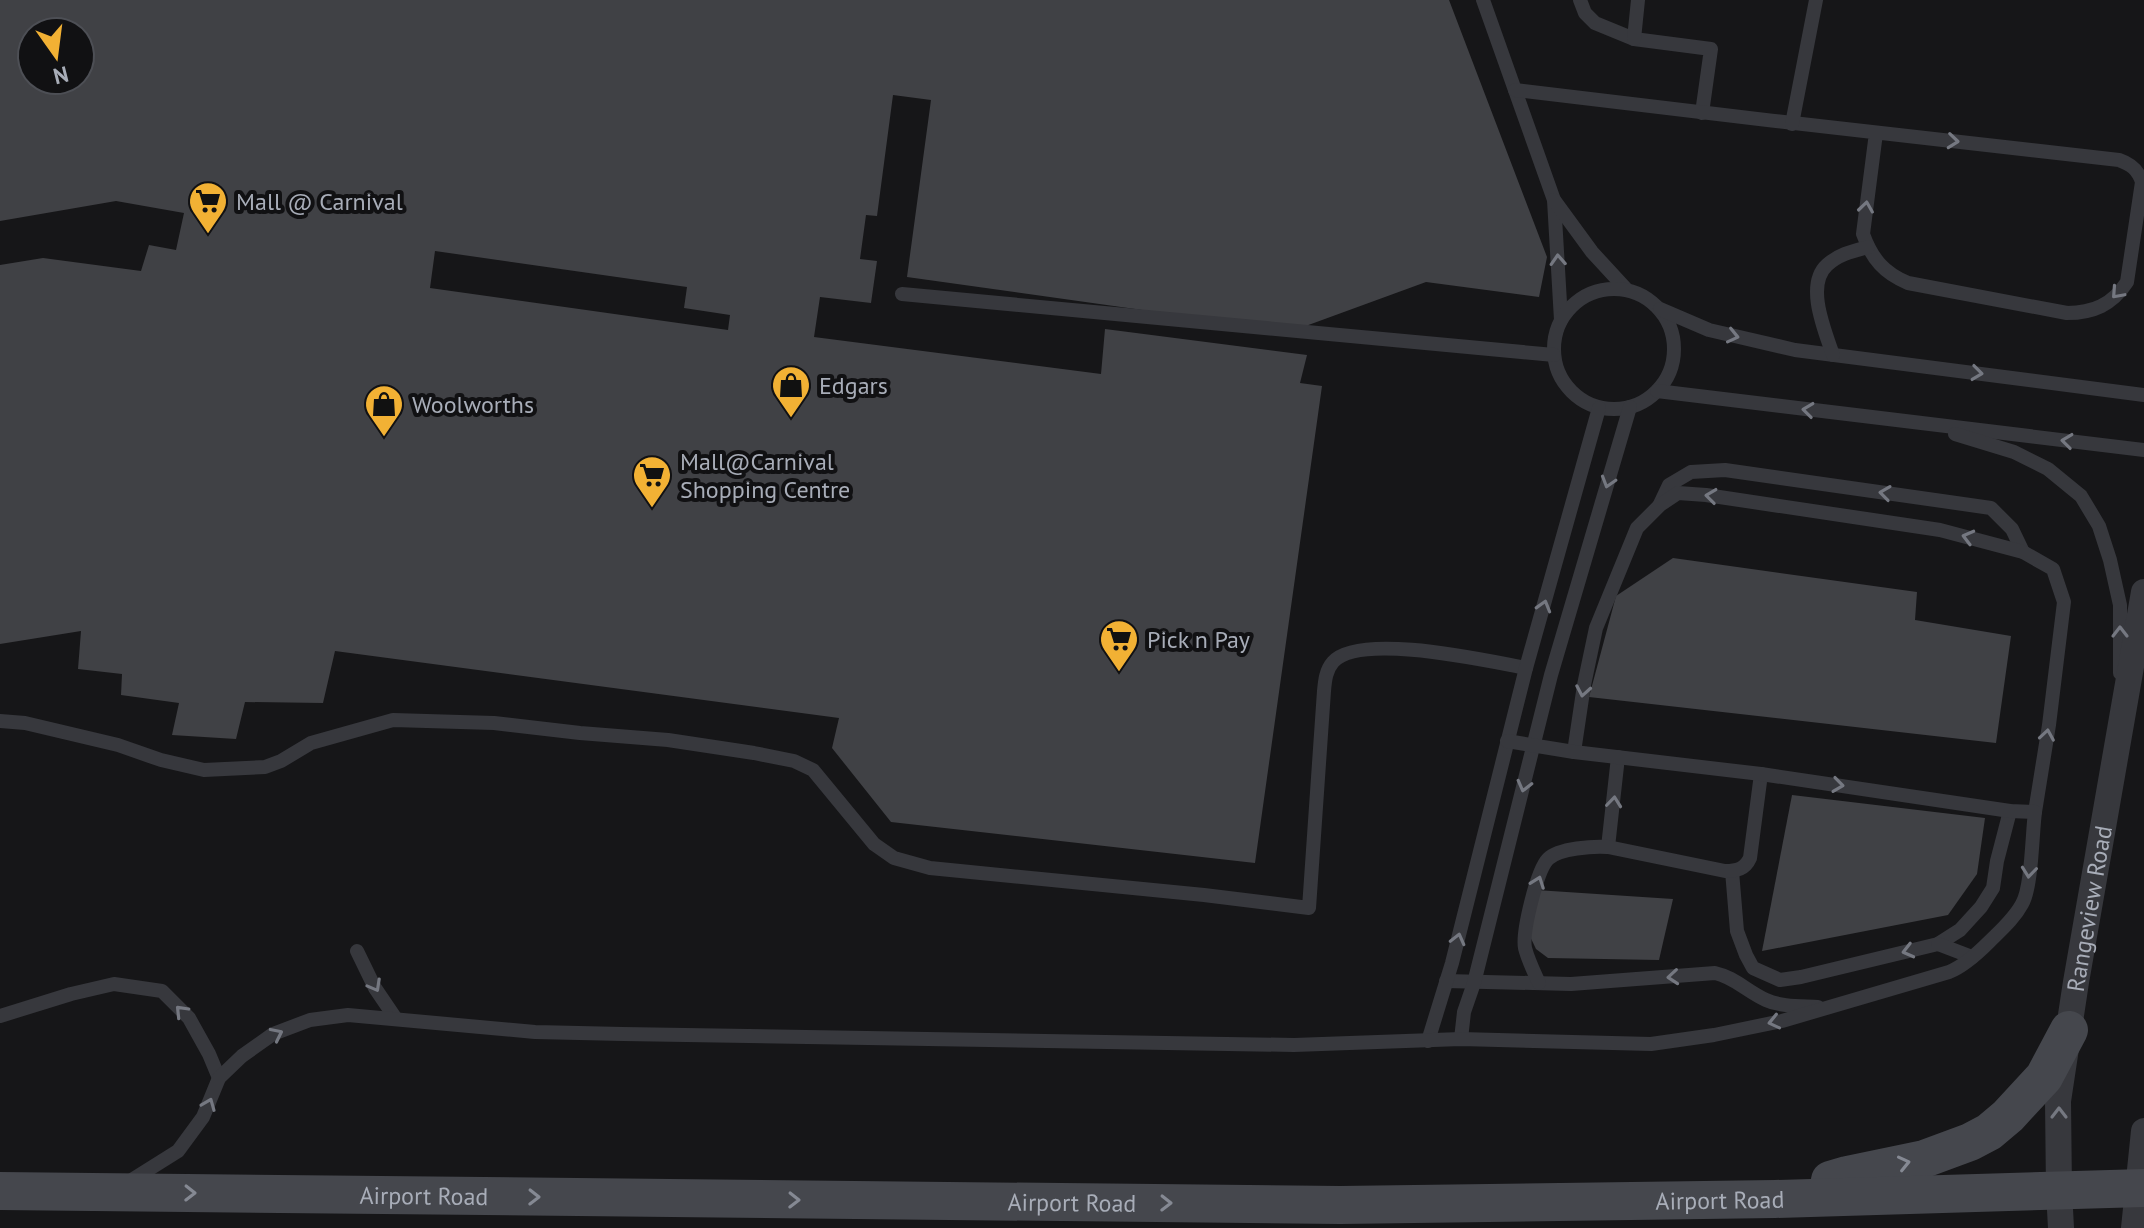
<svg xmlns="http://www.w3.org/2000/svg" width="2144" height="1228" font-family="'PT Sans',sans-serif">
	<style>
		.building { fill: #404145; fill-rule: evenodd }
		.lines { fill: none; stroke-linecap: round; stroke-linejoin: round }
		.lane { stroke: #37383d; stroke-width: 14 }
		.street { stroke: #37383d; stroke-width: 26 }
		.secondary { stroke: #45474d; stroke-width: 38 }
		.oneway { stroke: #757881 }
		.oneway2 { stroke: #858993 }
		.labels { text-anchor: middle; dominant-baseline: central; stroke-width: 8; stroke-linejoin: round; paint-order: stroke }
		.poi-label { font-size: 24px; fill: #a8adb8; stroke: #111113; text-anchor: start }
		.street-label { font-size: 24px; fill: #a8adb8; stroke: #111113 }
	</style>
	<rect width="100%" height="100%" fill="#161618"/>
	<g class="building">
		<path d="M 0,0 L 1449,0 L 1547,257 L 1539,297 L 1426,282 L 1292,331 L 907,277 L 931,100 L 893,95 L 877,216 L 866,215 L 860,259 L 877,261 L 871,303 L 820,297 L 814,337 L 1101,374 L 1105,329 L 1307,355 L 1300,383 L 1322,386 L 1255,863 L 891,822 L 832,748 L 839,718 L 335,651 L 323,703 L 245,702 L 236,739 L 172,735 L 179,703 L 121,695 L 122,674 L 78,669 L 81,631 L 0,644 L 0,265 L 43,258 L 141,271 L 149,245 L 176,250 L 184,213 L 116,201 L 0,221 ZM 32,32 L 80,32 L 80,80 L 32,80 ZM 435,251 L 687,287 L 684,308 L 730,315 L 728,330 L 430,288 Z"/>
		<path d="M 1673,558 L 1917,592 L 1915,620 L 2011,636 L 1996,743 L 1589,697 L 1616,596 Z"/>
		<path d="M 1792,795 L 1985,818 L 1977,874 L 1948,915 L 1762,951 Z"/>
		<path d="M 1536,890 L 1673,899 L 1659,960 L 1548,958 L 1536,949 L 1527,930 Z"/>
	</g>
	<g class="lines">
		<g class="lane">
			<path d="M 1483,0 L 1554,200 L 1561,320"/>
			<path d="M 1580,0 L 1585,13 L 1595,23 L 1634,39 L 1711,49 L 1702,113"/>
			<path d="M 1634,39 L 1638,0"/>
			<path d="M 1515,90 C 1716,115 1918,137 2119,160 C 2131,164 2138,170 2142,182 L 2127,282 C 2112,305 2093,313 2067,313 L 1908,283 C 1884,273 1872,259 1863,234 L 1876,133"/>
			<path d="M 1792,124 L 1816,0"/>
			<path d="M 1554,200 L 1592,252 L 1627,290"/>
			<circle cx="1614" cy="349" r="60"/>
			<path d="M 902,294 L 1554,355"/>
			<path d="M 1660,309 L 1709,330 L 1795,350 L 2144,395"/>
			<path d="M 1833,355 C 1825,331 1805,285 1827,265 C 1839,254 1853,251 1868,247"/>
			<path d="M 1657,391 L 2144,450"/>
			<path d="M 1955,434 L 2014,452 L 2048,469 L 2081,496 L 2099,526 L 2110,560 L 2120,605 L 2120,673"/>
			<path d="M 1660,504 L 1669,485 L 1691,472 L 1725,470 L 1991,508 L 2012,529 L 2023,552"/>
			<path d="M 0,721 L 25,723 L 118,745 L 161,760 L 204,770 L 265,767 L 281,761 L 311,743 L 393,720 L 494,723 L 580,733 L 668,740 L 754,753 L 794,761 L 813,770 L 874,844 L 894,858 L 930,868 L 1204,895 L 1309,908 L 1324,691 C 1325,680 1326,670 1333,662 C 1360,632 1487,661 1526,668"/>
			<path d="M 1574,752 L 1584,685 L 1596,628 L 1637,528 L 1660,505 L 1678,493 L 1706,495 L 1940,530 L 2023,552 L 2053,569 L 2064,602 L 2049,725 L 2035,812"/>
			<path d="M 1608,847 L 1618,757"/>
			<path d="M 1732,871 L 1737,931 L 1746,955 L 1753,968 L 1780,980 L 1801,977 L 1938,944 L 1960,930 L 1981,907 L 1993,888 L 1997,861 L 2010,811"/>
			<path d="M 1938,944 L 1972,957"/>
			<path d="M 357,951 L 375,988 L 396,1019"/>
			<path d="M 1446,981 L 1571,984 L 1715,973 C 1734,977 1748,992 1766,1000 C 1781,1007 1802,1006 1818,1007"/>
			<path d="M 1539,983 C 1534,972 1528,960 1525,948 C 1522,932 1537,870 1548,859 C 1559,848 1594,846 1608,847 L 1725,871 C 1737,871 1745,869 1750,858 L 1761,774"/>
			<path d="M 0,1016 L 71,994 L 114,984 L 162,991 L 189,1018 L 209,1054 L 219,1078"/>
			<path d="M 1461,1039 L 1464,1012 L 1474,983 L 1551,675 L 1630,407"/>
			<path d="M 1428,1041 L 1452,963 L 1526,668 L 1599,408"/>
			<path d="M 127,1183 L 178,1151 L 203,1117 L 219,1078 L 242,1056 L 273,1034 L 310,1020 L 348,1015 L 535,1032 L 623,1034 L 1294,1045 L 1461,1039 L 1651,1044 L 1714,1035 L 1782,1021 L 1949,972 C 1964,966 1977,954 1989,942 C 2001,930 2014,919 2022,904 C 2032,887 2032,834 2035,812 L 2010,811 L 1761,774 L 1574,752 L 1507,741"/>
		</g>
		<g class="street">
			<path id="s1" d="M 2061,1228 L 2059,1191 L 2058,1101 L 2076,982 L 2144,592"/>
			<path d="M 2134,1228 L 2144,1131"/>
		</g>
		<g class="secondary">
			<path d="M 1830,1180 L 1847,1175 L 1924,1159 L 1970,1142 L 1989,1132 L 2008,1116 L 2044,1077 L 2069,1030"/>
			<path id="s2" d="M 0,1191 L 1340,1205 L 1775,1199 L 2144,1188"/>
		</g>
	</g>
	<defs><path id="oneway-chevron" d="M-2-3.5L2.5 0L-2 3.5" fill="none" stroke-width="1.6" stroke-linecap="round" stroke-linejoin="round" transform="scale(2)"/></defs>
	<g class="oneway">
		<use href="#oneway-chevron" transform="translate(1953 141) rotate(6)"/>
		<use href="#oneway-chevron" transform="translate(1866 207) rotate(-82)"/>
		<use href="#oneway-chevron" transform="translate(1558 260) rotate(-93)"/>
		<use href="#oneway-chevron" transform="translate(2117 293) rotate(132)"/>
		<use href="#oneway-chevron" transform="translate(1733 336) rotate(13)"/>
		<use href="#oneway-chevron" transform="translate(1977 373) rotate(7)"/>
		<use href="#oneway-chevron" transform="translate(1808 410) rotate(-173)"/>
		<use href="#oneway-chevron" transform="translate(2067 441) rotate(-173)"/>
		<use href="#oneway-chevron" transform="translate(1608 482) rotate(107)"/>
		<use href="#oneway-chevron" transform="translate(1885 493) rotate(-172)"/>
		<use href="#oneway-chevron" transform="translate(1711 496) rotate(-173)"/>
		<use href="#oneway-chevron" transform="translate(1968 537) rotate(-165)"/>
		<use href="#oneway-chevron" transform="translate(1544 606) rotate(-74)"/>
		<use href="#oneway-chevron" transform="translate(2120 632) rotate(-90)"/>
		<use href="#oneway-chevron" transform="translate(1583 691) rotate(100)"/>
		<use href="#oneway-chevron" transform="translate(2047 735) rotate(-81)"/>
		<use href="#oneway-chevron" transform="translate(1838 785) rotate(8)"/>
		<use href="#oneway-chevron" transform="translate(1524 786) rotate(104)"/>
		<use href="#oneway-chevron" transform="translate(1614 802) rotate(-84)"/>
		<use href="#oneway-chevron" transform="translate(2029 872) rotate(96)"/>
		<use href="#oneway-chevron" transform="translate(1538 882) rotate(-70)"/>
		<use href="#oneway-chevron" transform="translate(1458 939) rotate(-76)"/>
		<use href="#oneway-chevron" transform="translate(1908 951) rotate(166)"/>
		<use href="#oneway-chevron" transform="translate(1673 977) rotate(175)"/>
		<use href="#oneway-chevron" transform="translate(375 986) rotate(61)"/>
		<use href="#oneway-chevron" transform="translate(181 1011) rotate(-134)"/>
		<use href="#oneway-chevron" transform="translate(1774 1022) rotate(167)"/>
		<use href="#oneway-chevron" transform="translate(277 1034) rotate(-26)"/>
		<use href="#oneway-chevron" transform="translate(209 1104) rotate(-68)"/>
		<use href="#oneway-chevron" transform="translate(2059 1113) rotate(-90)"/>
	</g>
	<g class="oneway2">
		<use href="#oneway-chevron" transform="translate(1904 1163) rotate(-13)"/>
		<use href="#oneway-chevron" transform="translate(190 1193) rotate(1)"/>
		<use href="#oneway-chevron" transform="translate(534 1197) rotate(1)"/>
		<use href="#oneway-chevron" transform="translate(794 1200) rotate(1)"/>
		<use href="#oneway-chevron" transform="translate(1166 1203) rotate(1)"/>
	</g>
	<defs>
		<symbol id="supermarket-pin" viewBox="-11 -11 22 30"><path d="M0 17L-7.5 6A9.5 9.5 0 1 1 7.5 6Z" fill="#f2b134" stroke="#111113"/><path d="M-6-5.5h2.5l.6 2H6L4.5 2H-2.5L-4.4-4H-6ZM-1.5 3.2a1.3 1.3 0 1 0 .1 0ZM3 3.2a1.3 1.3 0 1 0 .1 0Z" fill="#111"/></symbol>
		<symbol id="shop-pin" viewBox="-11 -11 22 30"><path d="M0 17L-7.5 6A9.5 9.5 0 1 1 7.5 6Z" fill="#f2b134" stroke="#111113"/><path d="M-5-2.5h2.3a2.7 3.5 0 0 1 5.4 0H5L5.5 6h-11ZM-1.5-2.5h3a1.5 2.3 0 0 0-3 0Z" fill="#111"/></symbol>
	</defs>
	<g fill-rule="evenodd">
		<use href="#supermarket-pin" x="186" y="179" width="44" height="60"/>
		<use href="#shop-pin" x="769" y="363" width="44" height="60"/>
		<use href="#shop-pin" x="362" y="382" width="44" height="60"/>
		<use href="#supermarket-pin" x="630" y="453" width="44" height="60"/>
		<use href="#supermarket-pin" x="1097" y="617" width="44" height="60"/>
	</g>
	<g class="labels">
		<g class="poi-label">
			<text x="236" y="201">Mall @ Carnival</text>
			<text x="819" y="385">Edgars</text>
			<text x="412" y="404">Woolworths</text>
			<text x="680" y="461">Mall@Carnival<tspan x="680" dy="28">Shopping Centre</tspan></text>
			<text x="1147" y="639">Pick n Pay</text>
		</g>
		<g class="street-label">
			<text stroke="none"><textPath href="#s1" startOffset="322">Rangeview Road</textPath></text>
			<text stroke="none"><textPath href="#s2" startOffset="424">Airport Road</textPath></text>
			<text stroke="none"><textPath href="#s2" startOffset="1720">Airport Road</textPath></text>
			<text stroke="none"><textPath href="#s2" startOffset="1072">Airport Road</textPath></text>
		</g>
	</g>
	<g transform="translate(56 56) rotate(166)"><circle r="38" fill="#111113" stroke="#4d4f55" stroke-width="2"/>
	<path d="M0-6L14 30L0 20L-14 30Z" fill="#f2b134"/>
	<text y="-12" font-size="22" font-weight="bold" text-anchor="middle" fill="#a8adb8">N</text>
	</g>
</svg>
